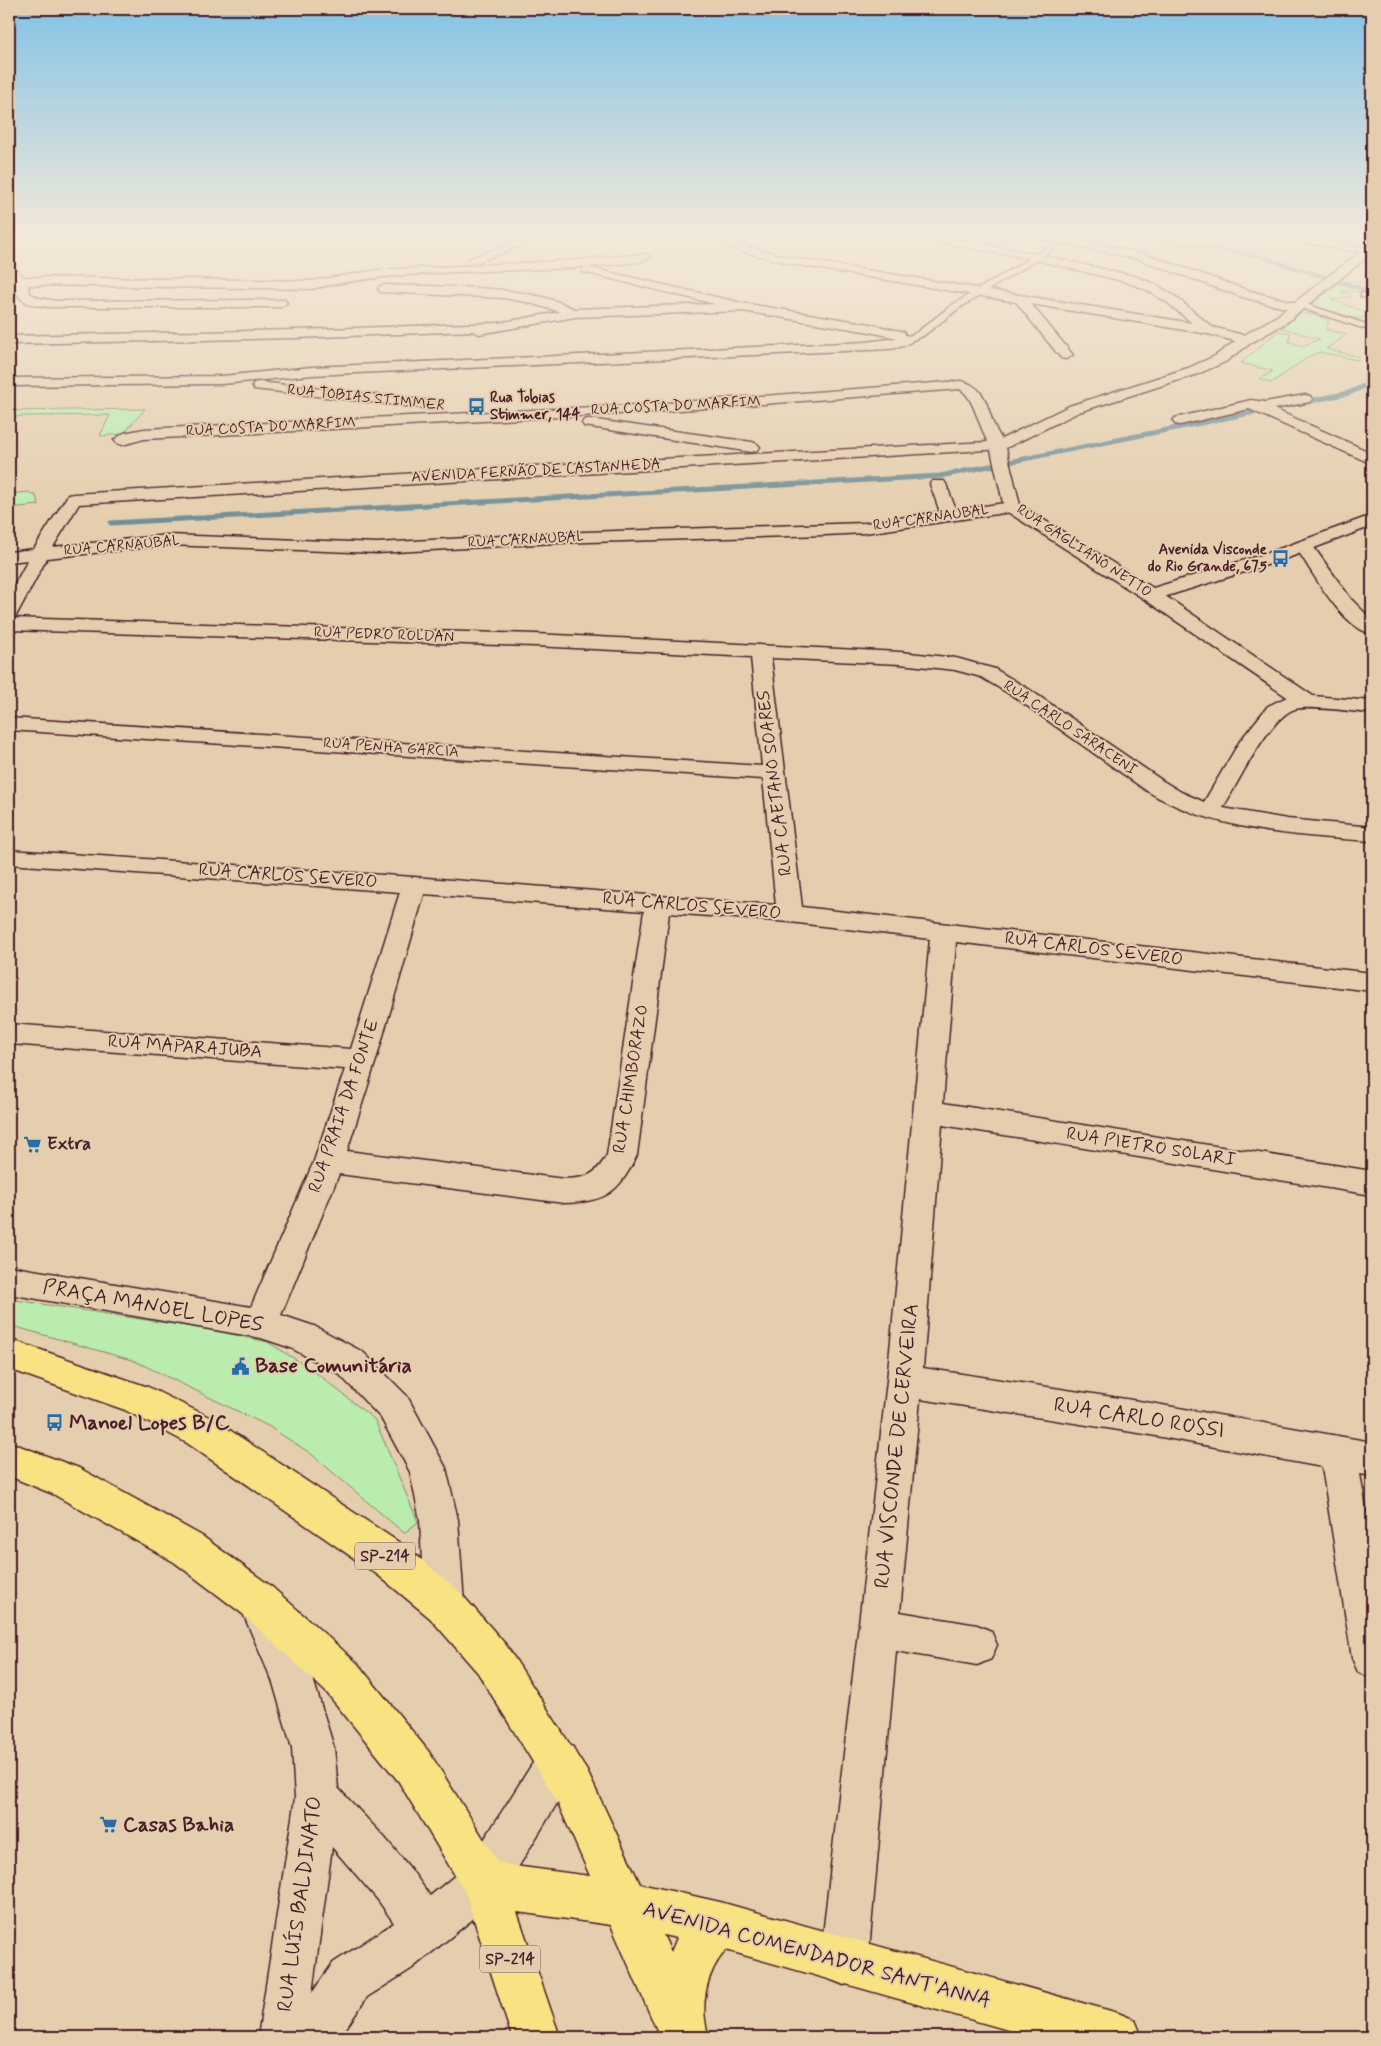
<svg xmlns="http://www.w3.org/2000/svg" width="1381" height="2046" font-family="Mynerve,sans-serif">
	<style>
		.green { fill: #b9ecad; stroke: #82866c }
		.lines { fill: none; stroke-linecap: round; stroke-linejoin: round }
		.stream-far1 { stroke: #708f98; stroke-width: 4 }
		.stream { stroke: #708f98; stroke-width: 5 }
		.service-casing { stroke: #4a1f2b; stroke-width: 3 }
		.minor-casing { stroke: #4a1f2b; stroke-width: 3 }
		.tertiary-casing { stroke: #4a1f2b; stroke-width: 3 }
		.secondary-casing { stroke: #4a1f2b; stroke-width: 3 }
		.primary-casing { stroke: #4a1f2b; stroke-width: 3 }
		.service { fill: #e4cead; fill-rule: evenodd }
		.minor { fill: #e4cead; fill-rule: evenodd }
		.tertiary { fill: #e4cead; fill-rule: evenodd }
		.secondary { fill: #e4cead; fill-rule: evenodd }
		.primary { fill: #f8e281; fill-rule: evenodd }
		.labels { text-anchor: middle; dominant-baseline: central; stroke-width: 4; stroke-linejoin: round; paint-order: stroke }
		.far-street-label { font-size: 15px; fill: #4a1f2b; stroke: #e4cead }
		.far-poi-label { font-size: 15px; font-weight: bold; fill: #4a1f2b; stroke: #e4cead; text-anchor: start }
		.shield { fill: #e4cead; stroke: #785452; stroke-width: 1 }
		.shield-label { font-size: 16px; font-weight: bold; fill: #4a1f2b }
		.street-label { font-size: 18px; fill: #4a1f2b; stroke: #e4cead }
		.poi-label { font-size: 18px; font-weight: bold; fill: #4a1f2b; stroke: #e4cead; text-anchor: start }
		.near-street-label { font-size: 21px; fill: #4a1f2b; stroke: #e4cead }
		.near-poi-label { font-size: 21px; font-weight: bold; fill: #4a1f2b; stroke: #e4cead; text-anchor: start }
	</style>
	<rect width="100%" height="100%" fill="#e4cead"/>
	<filter id="ink" filterUnits="userSpaceOnUse"><feTurbulence type="fractalNoise" baseFrequency=".02" numOctaves="2"/><feDisplacementMap in="SourceGraphic" scale="10" xChannelSelector="R" yChannelSelector="G"/><feConvolveMatrix kernelMatrix="1 2 1 2 8 2 1 2 1" color-interpolation-filters="sRGB"/></filter>
	<g filter="url(#ink)">
		<g class="green">
			<path d="M 1353,281 L 1372,284 L 1372,293 L 1342,290 L 1341,292 L 1351,294 L 1351,297 L 1331,300 L 1369,313 L 1359,319 L 1316,307 L 1314,302 L 1342,282 Z"/>
			<path d="M 1301,313 L 1318,316 L 1329,321 L 1326,330 L 1347,334 L 1326,349 L 1359,357 L 1357,360 L 1320,352 L 1310,356 L 1271,383 L 1260,379 L 1273,371 L 1241,363 L 1278,331 L 1290,333 L 1289,342 L 1302,346 L 1320,339 L 1282,328 Z"/>
			<path d="M 145,409 L 123,434 L 100,436 L 110,415 L 22,416 L 9,418 L 9,411 Z"/>
			<path d="M 28,492 L 36,496 L 39,505 L 9,508 L 9,494 Z"/>
			<path d="M 9,1299 L 212,1330 L 268,1342 L 314,1371 L 375,1420 L 418,1522 L 404,1533 L 310,1453 L 268,1426 L 135,1361 L 9,1325 Z"/>
		</g>
		<g class="lines">
			<g class="stream-far1">
				<path d="M 1126,235 L 1258,256 L 1372,292"/>
				<path d="M 1367,384 L 1372,382"/>
			</g>
			<g class="stream">
				<path d="M 1300,403 L 1349,393 L 1370,383"/>
				<path d="M 111,523 L 940,476 L 1265,410"/>
			</g>
			<defs>
				<g id="service">
					<path d="M 164,235 L 195,235 L 166,239 L 162,237 Z"/>
					<path d="M 245,235 L 252,235 L 253,239 L 247,240 Z"/>
					<path d="M 1062,239 L 1068,240 L 958,309 L 923,336 L 907,342 L 903,339 L 917,332 L 952,305 Z"/>
					<path d="M 1361,293 L 1372,295 L 1372,299 L 1361,297 Z"/>
					<path d="M 1297,303 L 1303,303 L 1372,326 L 1372,331 L 1297,307 Z"/>
				</g>
				<g id="minor">
					<path d="M 534,235 L 550,235 L 478,262 L 474,263 L 468,260 L 470,258 Z"/>
					<path d="M 703,235 L 719,235 L 748,247 L 792,258 L 1192,323 L 1168,303 L 1147,290 L 1126,282 L 1036,260 L 915,238 L 910,235 L 935,235 L 1036,254 L 1134,276 L 1155,284 L 1176,297 L 1212,327 L 1251,337 L 1253,340 L 1246,344 L 1208,334 L 1031,304 L 1073,355 L 1066,359 L 1061,358 L 1016,302 L 792,264 L 740,251 Z"/>
					<path d="M 1032,235 L 1055,235 L 1145,254 L 1250,291 L 1301,304 L 1303,307 L 1297,311 L 1242,297 L 1138,259 L 1037,238 Z"/>
					<path d="M 645,254 L 651,257 L 640,262 L 587,267 L 742,303 L 870,324 L 904,332 L 905,335 L 912,336 L 914,339 C 903,351 880,349 866,350 L 312,375 L 222,384 L 9,386 L 9,378 L 222,376 L 312,367 L 866,342 L 897,338 L 870,332 L 742,311 L 575,317 L 479,334 L 473,331 L 297,338 L 9,344 L 9,336 L 297,330 L 498,323 L 560,312 L 526,302 L 503,298 L 380,292 L 378,289 L 380,286 L 384,285 C 434,287 532,284 574,309 L 715,304 L 583,272 L 581,270 L 587,267 C 495,273 401,268 311,289 L 28,285 L 29,293 L 39,298 L 56,301 L 285,300 L 287,303 L 281,307 L 49,307 C 38,306 22,305 17,293 C 14,285 15,281 9,275 L 9,264 L 13,266 L 24,277 L 311,281 L 377,270 L 564,261 Z"/>
					<path d="M 961,381 C 986,387 986,405 994,425 C 997,433 1002,439 1006,446 L 1003,449 L 79,504 L 53,547 L 168,535 L 377,543 L 555,533 L 865,523 L 940,512 L 930,484 L 932,481 L 944,481 L 946,484 L 956,510 L 1012,502 L 1018,503 L 1020,507 L 1018,511 L 865,533 L 825,535 L 555,543 L 377,553 L 168,545 L 47,558 L 18,612 L 16,616 L 9,618 L 9,595 L 28,560 L 9,562 L 9,552 L 34,549 L 68,495 L 74,494 L 566,464 L 988,442 C 979,427 974,397 960,389 L 655,412 L 144,439 L 122,445 L 117,443 L 114,440 L 124,433 L 144,429 L 655,404 Z"/>
					<path d="M 259,382 L 432,401 L 437,402 L 439,405 L 437,408 L 432,409 L 254,389 L 252,386 L 254,383 Z"/>
					<path d="M 1305,395 L 1310,396 L 1312,399 L 1310,402 L 1274,409 L 1372,453 L 1372,464 L 1249,409 L 1180,425 L 1175,424 L 1173,421 L 1175,418 L 1251,400 L 1265,402 Z"/>
					<path d="M 589,419 L 752,442 L 757,444 L 760,447 L 757,450 L 752,452 L 584,426 L 582,423 L 584,420 Z"/>
					<path d="M 1304,541 L 1310,542 L 1351,599 L 1372,620 L 1372,634 C 1341,627 1312,571 1295,546 L 1298,542 Z"/>
					<path d="M 1151,589 L 1158,591 L 1313,696 L 1372,701 L 1372,713 C 1355,712 1308,705 1295,709 C 1270,716 1237,784 1223,808 L 1287,819 L 1372,827 L 1372,841 C 1298,836 1212,831 1147,791 L 1016,698 L 981,677 L 955,670 L 900,664 L 771,658 L 802,907 L 1372,973 L 1372,991 L 956,942 L 943,1103 L 1372,1171 L 1372,1195 L 942,1125 L 923,1368 L 1145,1402 L 1372,1442 L 1372,1476 L 1360,1474 L 1372,1544 L 1372,1678 L 1358,1672 L 1352,1658 L 1322,1467 L 1145,1434 L 920,1399 L 900,1612 L 977,1625 L 991,1631 L 997,1645 L 991,1659 L 977,1665 L 896,1651 L 868,1961 L 861,1978 L 844,1985 L 827,1978 L 820,1961 L 887,1381 L 930,939 L 790,922 L 669,913 L 637,1155 C 619,1192 607,1202 564,1203 L 339,1174 L 281,1315 L 314,1326 L 363,1352 L 407,1396 L 446,1468 L 458,1520 L 464,1604 L 458,1618 L 444,1624 L 430,1618 L 424,1604 L 420,1520 L 410,1472 L 381,1418 L 339,1374 L 291,1348 L 261,1338 L 9,1294 L 9,1266 L 251,1307 L 314,1161 L 345,1069 L 9,1044 L 9,1024 L 351,1049 L 400,892 L 9,864 L 9,850 L 414,877 L 776,905 L 763,779 L 9,730 L 9,718 L 762,766 L 751,657 L 535,646 L 9,630 L 9,618 L 535,634 L 900,652 L 956,658 L 995,669 L 1030,690 L 1163,781 L 1181,792 L 1204,802 L 1240,741 L 1268,706 L 1287,697 L 1144,599 L 1142,595 L 1144,591 ZM 424,894 L 644,911 L 607,1155 C 595,1176 587,1178 564,1179 L 347,1151 L 376,1060 Z"/>
					<path d="M 262,1591 L 276,1597 L 314,1682 L 334,1748 L 338,1788 L 385,1838 L 410,1868 L 430,1896 L 468,1865 L 543,1747 L 558,1741 L 573,1747 L 579,1762 L 573,1777 L 500,1897 L 411,1969 L 367,1997 L 340,2037 L 258,2037 L 295,1798 L 292,1748 L 273,1683 L 242,1611 L 248,1597 ZM 332,1847 L 378,1900 L 394,1923 L 333,1963 L 312,1993 Z"/>
				</g>
				<path id="tertiary" d="M 1369,247 L 1372,247 L 1372,253 L 1287,322 L 1251,343 L 1225,362 L 1198,374 L 1079,412 L 1006,448 L 1020,505 L 1153,588 L 1268,553 L 1372,515 L 1372,526 L 1280,561 L 1151,601 L 1144,599 L 1006,511 L 1004,507 L 990,446 L 993,443 L 1069,406 L 1188,368 L 1215,356 L 1241,337 L 1277,316 L 1365,248 Z"/>
				<path id="secondary" d="M 1272,235 L 1298,235 L 1372,248 L 1372,254 L 1277,238 Z"/>
				<path id="primary" d="M 9,1339 L 148,1387 L 213,1419 L 406,1547 L 458,1590 L 506,1645 L 587,1771 L 640,1884 L 720,1902 L 1118,2013 L 1135,2020 L 1142,2037 L 1033,2037 L 726,1950 C 705,1973 699,2008 709,2037 L 660,2037 L 611,1925 L 517,1912 L 560,2037 L 512,2037 L 465,1892 L 399,1782 L 327,1693 L 244,1615 L 174,1562 L 53,1494 L 9,1476 L 9,1442 L 79,1468 L 202,1536 L 272,1587 L 357,1663 L 429,1752 L 498,1862 L 514,1866 L 590,1876 L 557,1801 L 478,1673 L 430,1618 L 378,1575 L 187,1443 L 125,1410 L 9,1369 ZM 663,1935 L 677,1938 L 671,1952 Z"/>
			</defs>
			<use href="#service" class="service-casing"/>
			<use href="#minor" class="minor-casing"/>
			<use href="#tertiary" class="tertiary-casing"/>
			<use href="#secondary" class="secondary-casing"/>
			<use href="#primary" class="primary-casing"/>
			<use href="#service" class="service"/>
			<use href="#minor" class="minor"/>
			<use href="#tertiary" class="tertiary"/>
			<use href="#secondary" class="secondary"/>
			<use href="#primary" class="primary"/>
		</g>
	</g>
	<linearGradient id="sky" x2="0" y2="1"><stop stop-color="#82c3e5"/><stop offset="0.45" stop-color="#f3e9da"/><stop offset="1" stop-color="#f3e9da" stop-opacity="0"/></linearGradient>
	<rect width="1381" height="522" fill="url(#sky)"/>
	<defs>
		<symbol id="bus-bare" viewBox="-9 -9 18 18"><path d="M-5-6H5V4H4V6H2V4H-2V6H-4V4H-5ZM-3.5-4V0h7V-4ZM-3.5 1.2v1.5H-2V1.2ZM2 1.2v1.5H3.5V1.2Z" fill="#1f6fb2" stroke="#e4cead" stroke-width="2.5" paint-order="stroke"/></symbol>
		<symbol id="supermarket-bare" viewBox="-9 -9 18 18"><path d="M-6-5.5h2.5l.6 2H6L4.5 2H-2.5L-4.4-4H-6ZM-1.5 3.2a1.3 1.3 0 1 0 .1 0ZM3 3.2a1.3 1.3 0 1 0 .1 0Z" fill="#1f6fb2" stroke="#e4cead" stroke-width="2.5" paint-order="stroke"/></symbol>
		<symbol id="civic-bare" viewBox="-9 -9 18 18"><path d="M-.6-6.5H3V-4.5H.6V-3L4-1V1h2V6H-6V1h2V-1L-.6-3ZM-1.2 2.5V6h2.4V2.5Z" fill="#1f6fb2" stroke="#e4cead" stroke-width="2.5" paint-order="stroke"/></symbol>
	</defs>
	<g fill-rule="evenodd">
		<use href="#bus-bare" x="464" y="394" width="25" height="25"/>
		<use href="#bus-bare" x="1268" y="546" width="25" height="25"/>
		<use href="#supermarket-bare" x="20" y="1132" width="25" height="25"/>
		<use href="#civic-bare" x="228" y="1354" width="25" height="25"/>
		<use href="#bus-bare" x="42" y="1410" width="25" height="25"/>
		<use href="#supermarket-bare" x="96" y="1812" width="25" height="25"/>
	</g>
	<g class="labels">
		<g class="far-street-label">
			<text transform="translate(366 398) rotate(6)">RUA TOBIAS STIMMER</text>
			<text transform="translate(676 406) rotate(-3)">RUA COSTA DO MARFIM</text>
			<text transform="translate(271 427) rotate(-3)">RUA COSTA DO MARFIM</text>
			<text transform="translate(536 471) rotate(-3)">AVENIDA FERNÃO DE CASTANHEDA</text>
			<text transform="translate(931 518) rotate(-8)">RUA CARNAUBAL</text>
			<text transform="translate(526 540) rotate(-3)">RUA CARNAUBAL</text>
			<text transform="translate(122 546) rotate(-5)">RUA CARNAUBAL</text>
			<text transform="translate(1084 551) rotate(33)">RUA GAGLIANO NETTO</text>
			<text transform="translate(384 635) rotate(2)">RUA PEDRO ROLDAN</text>
			<text transform="translate(1070 728) rotate(34)">RUA CARLO SARACENI</text>
			<text transform="translate(391 748) rotate(4)">RUA PENHA GARCIA</text>
		</g>
		<g class="far-poi-label">
			<text x="490" y="398">Rua Tobias<tspan x="490" dy="17">Stimmer, 144</tspan></text>
			<text x="1267" y="550" text-anchor="end">Avenida Visconde<tspan x="1267" dy="17">do Rio Grande, 675</tspan></text>
		</g>
		<g class="shield">
			<rect x="355" y="1542.5" width="60" height="27" rx="4"/>
			<rect x="480" y="1945.5" width="60" height="27" rx="4"/>
		</g>
		<g class="shield-label">
			<text x="385" y="1556">SP-214</text>
			<text x="510" y="1959">SP-214</text>
		</g>
		<g class="street-label">
			<text transform="translate(775 783) rotate(-97)">RUA CAETANO SOARES</text>
			<text transform="translate(288 876) rotate(4)">RUA CARLOS SEVERO</text>
			<text transform="translate(692 906) rotate(5)">RUA CARLOS SEVERO</text>
			<text transform="translate(1094 949) rotate(7)">RUA CARLOS SEVERO</text>
			<text transform="translate(185 1047) rotate(4)">RUA MAPARAJUBA</text>
			<text transform="translate(631 1079) rotate(-81)">RUA CHIMBORAZO</text>
			<text transform="translate(344 1106) rotate(-71)">RUA PRAIA DA FONTE</text>
			<text transform="translate(1151 1147) rotate(9)">RUA PIETRO SOLARI</text>
		</g>
		<g class="poi-label">
			<text x="47" y="1144">Extra</text>
		</g>
		<g class="near-street-label">
			<text transform="translate(153 1306) rotate(10)">PRAÇA MANOEL LOPES</text>
			<text transform="translate(1139 1418) rotate(9)">RUA CARLO ROSSI</text>
			<text transform="translate(897 1446) rotate(-84)">RUA VISCONDE DE CERVEIRA</text>
			<text transform="translate(300 1904) rotate(-82)">RUA LUÍS BALDINATO</text>
			<text transform="translate(817 1955) rotate(15)">AVENIDA COMENDADOR SANT'ANNA</text>
		</g>
		<g class="near-poi-label">
			<text x="255" y="1366">Base Comunitária</text>
			<text x="69" y="1423">Manoel Lopes B/C</text>
			<text x="123" y="1825">Casas Bahia</text>
		</g>
	</g>
	<rect width="1381" height="2046" fill="none" stroke="#e4cead" stroke-width="30"/>
	<rect x="15" y="15" width="1351" height="2016" fill="none" stroke="#4a1f2b" stroke-width="2" filter="url(#ink)"/>
</svg>
